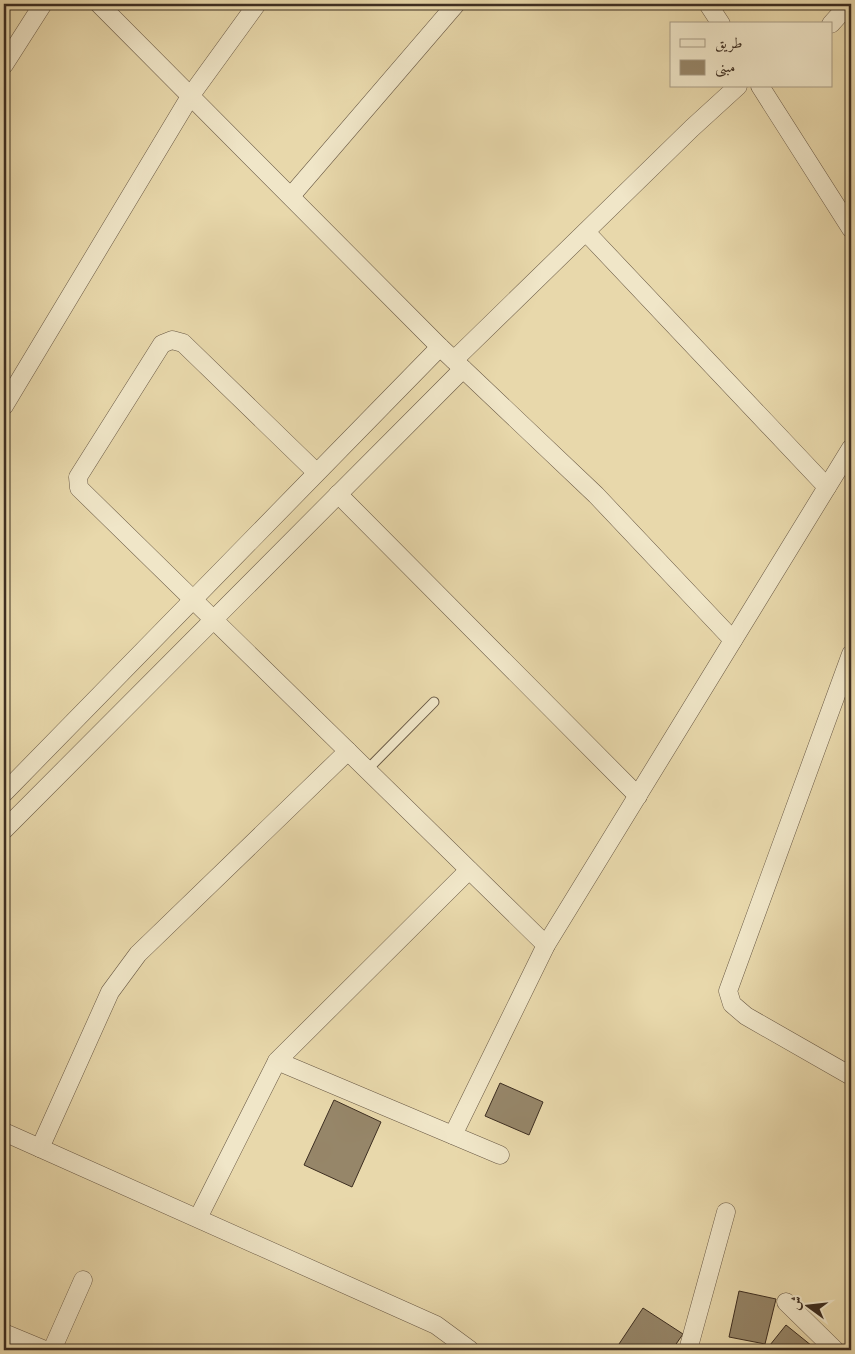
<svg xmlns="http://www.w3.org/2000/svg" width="855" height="1354" font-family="'Libre Bodoni',Amiri,serif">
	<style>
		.building { fill: #968669; stroke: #3d2e21 }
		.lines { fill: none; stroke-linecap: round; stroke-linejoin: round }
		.lane-casing { stroke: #685844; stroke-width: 11 }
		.street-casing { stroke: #685844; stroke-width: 19 }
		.lane { stroke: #f0e6c8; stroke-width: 9 }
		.street { stroke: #f0e6c8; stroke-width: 18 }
	</style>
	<rect width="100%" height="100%" fill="#e8d8ab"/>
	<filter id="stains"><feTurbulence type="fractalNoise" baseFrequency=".004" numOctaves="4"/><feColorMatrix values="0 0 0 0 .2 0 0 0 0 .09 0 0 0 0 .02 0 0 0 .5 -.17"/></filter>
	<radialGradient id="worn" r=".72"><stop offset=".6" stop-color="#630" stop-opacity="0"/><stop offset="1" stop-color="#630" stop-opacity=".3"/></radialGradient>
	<g class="building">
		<path d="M 500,1083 L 543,1102 L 529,1135 L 485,1116 Z"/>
		<path d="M 334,1100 L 381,1122 L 352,1187 L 304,1165 Z"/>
		<path d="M 739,1291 L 776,1299 L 765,1344 L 729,1337 Z"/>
		<path d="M 643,1308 L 683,1334 L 672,1350 L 615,1350 Z"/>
		<path d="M 786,1325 L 817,1350 L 766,1350 Z"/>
	</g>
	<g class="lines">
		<defs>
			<path id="lane" d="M 367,770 L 434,702"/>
			<g id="street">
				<path d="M 99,4 L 440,347 L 596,495 L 733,640"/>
				<path d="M 708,4 L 721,24"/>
				<path d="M 831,24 L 849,4"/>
				<path d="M 4,65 L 43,4"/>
				<path d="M 760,86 L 851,229"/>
				<path d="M 291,196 L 456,4"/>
				<path d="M 586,232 L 827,487"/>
				<path d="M 454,360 L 692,128 L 738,86"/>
				<path d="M 4,406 L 191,95 L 257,4"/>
				<path d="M 316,472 L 183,343 L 172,340 L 162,344 L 78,477 L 79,488 L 546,945"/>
				<path d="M 338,494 L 638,796"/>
				<path d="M 851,654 L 728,991 L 732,1004 L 746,1016 L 851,1076"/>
				<path d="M 4,793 L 440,347"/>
				<path d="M 4,830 L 463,369"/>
				<path d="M 277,1061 L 500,1155"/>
				<path d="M 4,1132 L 436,1325 L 470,1350"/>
				<path d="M 453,1135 L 546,945 L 851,448"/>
				<path d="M 40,1148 L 110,992 L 138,954 L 348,751"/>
				<path d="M 198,1218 L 277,1061 L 469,870"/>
				<path d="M 786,1302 L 835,1350"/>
				<path d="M 4,1333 L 45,1350"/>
				<path d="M 52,1350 L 83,1280"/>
				<path d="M 688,1350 L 726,1212"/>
			</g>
		</defs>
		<use href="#lane" class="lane-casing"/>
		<use href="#street" class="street-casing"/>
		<use href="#lane" class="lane"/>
		<use href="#street" class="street"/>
	</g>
	<rect width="855" height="1354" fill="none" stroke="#e8d8ab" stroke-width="20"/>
	<rect x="5" y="5" width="845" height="1344" fill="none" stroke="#3d2e21" stroke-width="2.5"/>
	<rect x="10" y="10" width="835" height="1334" fill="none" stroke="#3d2e21"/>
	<rect x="670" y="22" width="162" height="65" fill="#f0e6c8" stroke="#a89c85"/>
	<rect x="680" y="39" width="25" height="8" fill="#f0e6c8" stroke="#a89c85"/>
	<text x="715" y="48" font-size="15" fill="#3d2e21">طريق</text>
	<rect x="680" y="60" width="25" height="15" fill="#968669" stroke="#a89c85"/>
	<text x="715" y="72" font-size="15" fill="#3d2e21">مبنى</text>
	<g transform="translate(808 1306) rotate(285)" stroke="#f0e6c8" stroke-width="4" paint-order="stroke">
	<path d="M0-4L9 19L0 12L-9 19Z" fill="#3d2e21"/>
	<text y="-8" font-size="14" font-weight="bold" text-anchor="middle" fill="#3d2e21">ش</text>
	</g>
	<rect width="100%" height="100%" filter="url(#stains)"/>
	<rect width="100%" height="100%" fill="url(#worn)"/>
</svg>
